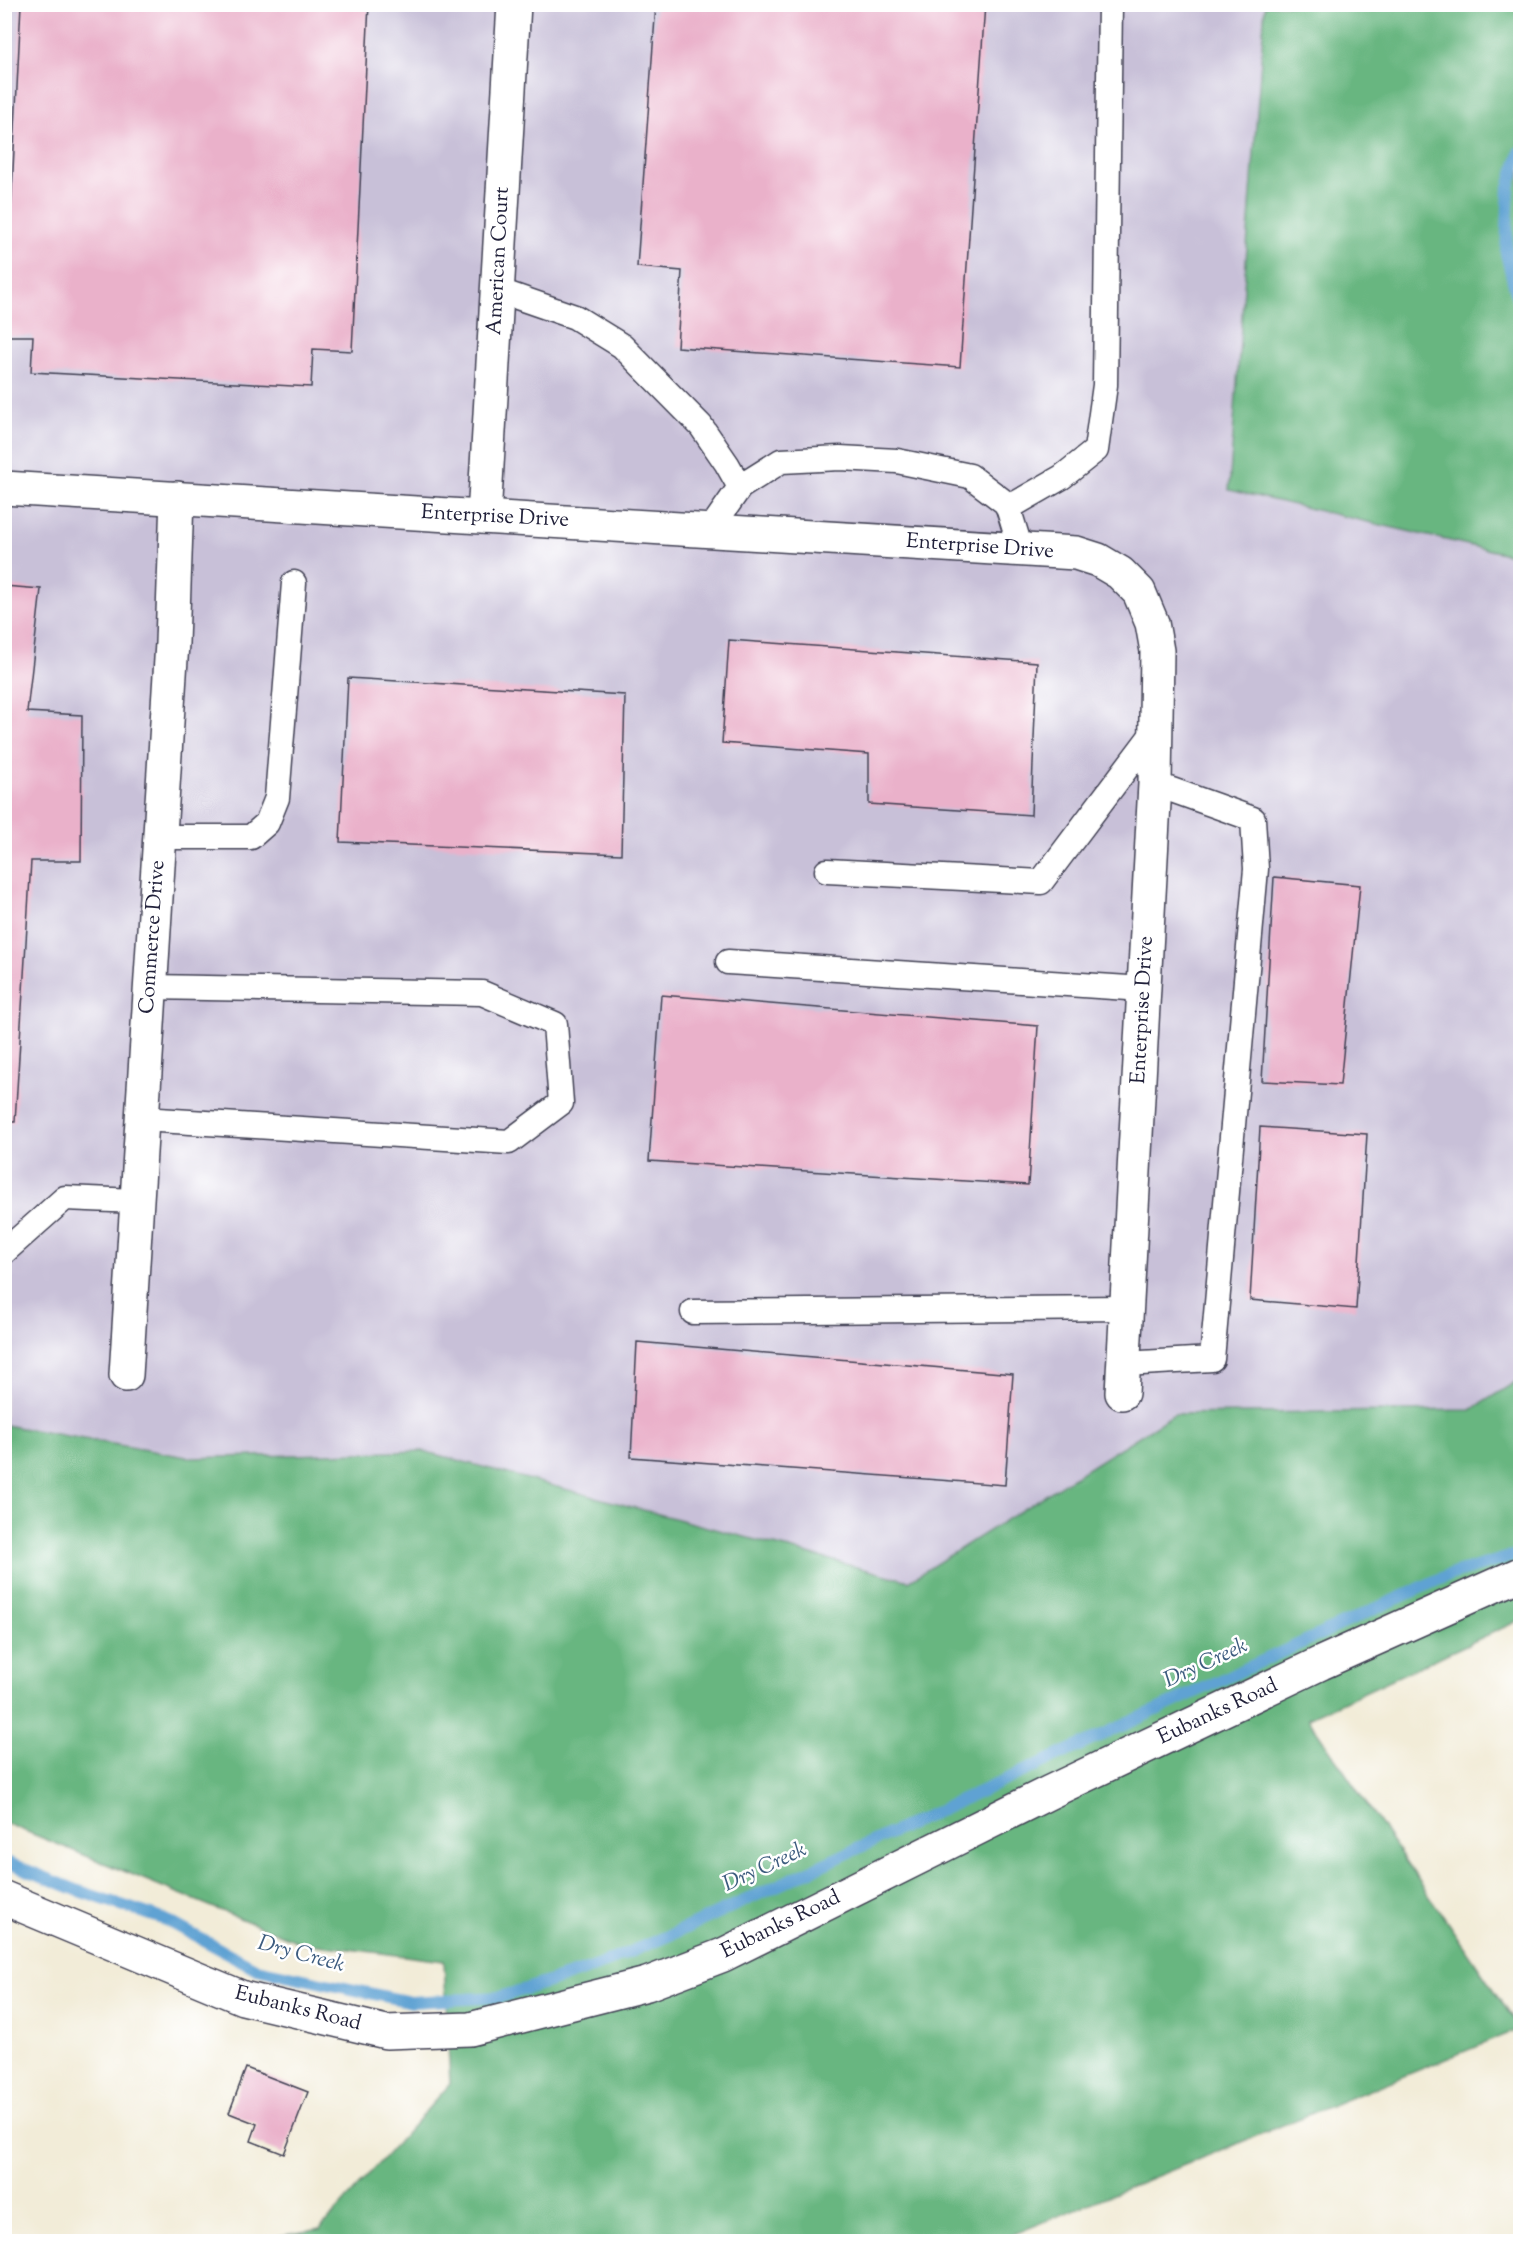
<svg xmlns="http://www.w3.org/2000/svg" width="1525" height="2246" font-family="'Sorts Mill Goudy',serif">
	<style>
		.industrial { fill: #c8c0d8 }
		.forest { fill: #67b680; stroke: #446c5e; stroke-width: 1.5 }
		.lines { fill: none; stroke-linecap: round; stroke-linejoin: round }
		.stream { stroke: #5ea2d3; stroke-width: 12 }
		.building { fill: #eab1ca }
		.lane-casing { stroke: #414053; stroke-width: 27 }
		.street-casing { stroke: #414053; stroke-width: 36 }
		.lane { stroke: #fff; stroke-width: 24 }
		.street { stroke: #fff; stroke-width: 33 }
		.labels { text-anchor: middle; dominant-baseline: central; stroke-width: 5; stroke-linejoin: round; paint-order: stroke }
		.street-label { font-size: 21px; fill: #22223b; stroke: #fff }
		.water-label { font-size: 22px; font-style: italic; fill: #3d5c7f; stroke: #fff }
	</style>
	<rect width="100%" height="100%" fill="#fff"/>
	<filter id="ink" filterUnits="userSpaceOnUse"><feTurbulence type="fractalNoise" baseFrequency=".0167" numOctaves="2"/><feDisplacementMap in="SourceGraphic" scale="12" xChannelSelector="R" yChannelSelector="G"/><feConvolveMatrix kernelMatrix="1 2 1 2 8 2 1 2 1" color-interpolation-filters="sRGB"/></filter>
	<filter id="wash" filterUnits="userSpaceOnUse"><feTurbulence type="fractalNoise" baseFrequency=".008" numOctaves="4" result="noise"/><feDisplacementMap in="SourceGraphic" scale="24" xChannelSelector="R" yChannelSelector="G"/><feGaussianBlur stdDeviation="1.35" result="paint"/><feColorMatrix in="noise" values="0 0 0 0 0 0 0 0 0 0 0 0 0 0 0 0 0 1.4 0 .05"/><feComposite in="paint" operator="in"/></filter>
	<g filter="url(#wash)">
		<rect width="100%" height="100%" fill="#f2ecd8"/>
		<path class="industrial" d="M 4,5 L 1265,5 L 1229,490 L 1520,557 L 1520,1379 L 1471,1410 L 1174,1414 L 909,1581 L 423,1451 L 192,1458 L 5,1425 Z"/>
		<g class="forest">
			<path d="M 1265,5 L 1520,5 L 1520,557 L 1229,490 Z"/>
			<path d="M 1520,1379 L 1520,1620 L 1308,1718 L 1520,2029 L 997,2241 L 250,2241 L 320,2229 L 450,2084 L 444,1961 L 301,1943 L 5,1823 L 4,1425 L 192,1458 L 423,1451 L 909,1581 L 1174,1414 L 1471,1410 Z"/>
		</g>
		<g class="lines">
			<g class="stream">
				<path d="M 1520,152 L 1509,187 L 1506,253 L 1517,297 L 1520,303"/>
				<path d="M 4,1861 L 79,1891 L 166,1920 L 257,1969 L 411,2002 L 500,1997 L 590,1969 L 677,1932 L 1446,1576 L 1520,1554"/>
			</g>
		</g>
		<g id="blocks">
			<g class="building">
				<path d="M 21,4 L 369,4 L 352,351 L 313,349 L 311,387 L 31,372 L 33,336 L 5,336 Z"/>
				<path d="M 656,4 L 717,9 L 717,4 L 985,4 L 960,367 L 677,347 L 682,271 L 637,267 Z"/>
				<path d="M 4,586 L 41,589 L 27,712 L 82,715 L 81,861 L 31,861 L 15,1122 L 4,1122 Z"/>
				<path d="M 729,640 L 1037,662 L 1031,815 L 869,804 L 869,754 L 722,743 Z"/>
				<path d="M 348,678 L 625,695 L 621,854 L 340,842 Z"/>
				<path d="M 1274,877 L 1360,885 L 1340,1085 L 1262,1081 Z"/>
				<path d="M 661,995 L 1038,1026 L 1028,1185 L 649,1161 Z"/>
				<path d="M 1260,1127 L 1367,1134 L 1356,1309 L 1250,1300 Z"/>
				<path d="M 637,1342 L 1013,1374 L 1005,1485 L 631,1457 Z"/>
				<path d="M 246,2068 L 308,2092 L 284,2154 L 251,2141 L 257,2124 L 229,2113 Z"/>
			</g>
		</g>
	</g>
	<g filter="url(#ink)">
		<use href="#blocks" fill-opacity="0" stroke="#414053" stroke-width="1.5"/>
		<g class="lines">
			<defs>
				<g id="lane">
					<path d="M 497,290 L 575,317 L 622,346 L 701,426 L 727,464 L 740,487"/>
					<path d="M 1008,508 L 1062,477 L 1096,450 L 1105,385 L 1110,4"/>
					<path d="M 710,530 L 740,487 L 781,461 L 840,458 L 897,461 L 970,476 L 1007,504 L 1021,550"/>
					<path d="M 159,837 L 251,837 L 267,823 L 277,798 L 294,583"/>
					<path d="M 827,871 L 1041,882 L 1156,729"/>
					<path d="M 728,962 L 1144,989"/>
					<path d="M 142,1119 L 509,1142 L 561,1103 L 555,1024 L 482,993 L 150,987"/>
					<path d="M 4,1252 L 65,1198 L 136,1201"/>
					<path d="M 693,1312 L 1127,1308"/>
					<path d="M 1124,1364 L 1212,1359 L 1256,869 L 1253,819 L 1155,784"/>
				</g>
				<g id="street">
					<path d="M 4,488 L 1076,553 L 1098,560 L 1120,573 L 1139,592 L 1152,623 L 1157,651 L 1155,784 L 1122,1393"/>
					<path d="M 484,517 L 514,4"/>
					<path d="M 126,1375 L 172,643 L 177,498"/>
					<path d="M 4,1898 L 243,1998 L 386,2032 L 470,2029 L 647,1984 L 723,1955 L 1050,1792 L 1321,1663 L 1520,1574"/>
				</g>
			</defs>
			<use href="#lane" class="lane-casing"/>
			<use href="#street" class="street-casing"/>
			<use href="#lane" class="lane"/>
			<use href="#street" class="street"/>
		</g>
	</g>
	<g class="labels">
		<g class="street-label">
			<text transform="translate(499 261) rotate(-87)">American Court</text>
			<text transform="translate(495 517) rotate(3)">Enterprise Drive</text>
			<text transform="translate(980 547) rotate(4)">Enterprise Drive</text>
			<text transform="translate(153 937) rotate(-86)">Commerce Drive</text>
			<text transform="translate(1143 1010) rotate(-87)">Enterprise Drive</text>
			<text transform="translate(1218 1712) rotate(-25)">Eubanks Road</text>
			<text transform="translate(781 1925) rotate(-26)">Eubanks Road</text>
			<text transform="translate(298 2009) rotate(14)">Eubanks Road</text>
		</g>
		<g class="water-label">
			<text transform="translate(1206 1664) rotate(-25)">Dry Creek</text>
			<text transform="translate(765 1868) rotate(-25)">Dry Creek</text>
			<text transform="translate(301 1955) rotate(15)">Dry Creek</text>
		</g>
	</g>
	<rect width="1525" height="2246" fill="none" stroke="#fff" stroke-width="24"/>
</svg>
